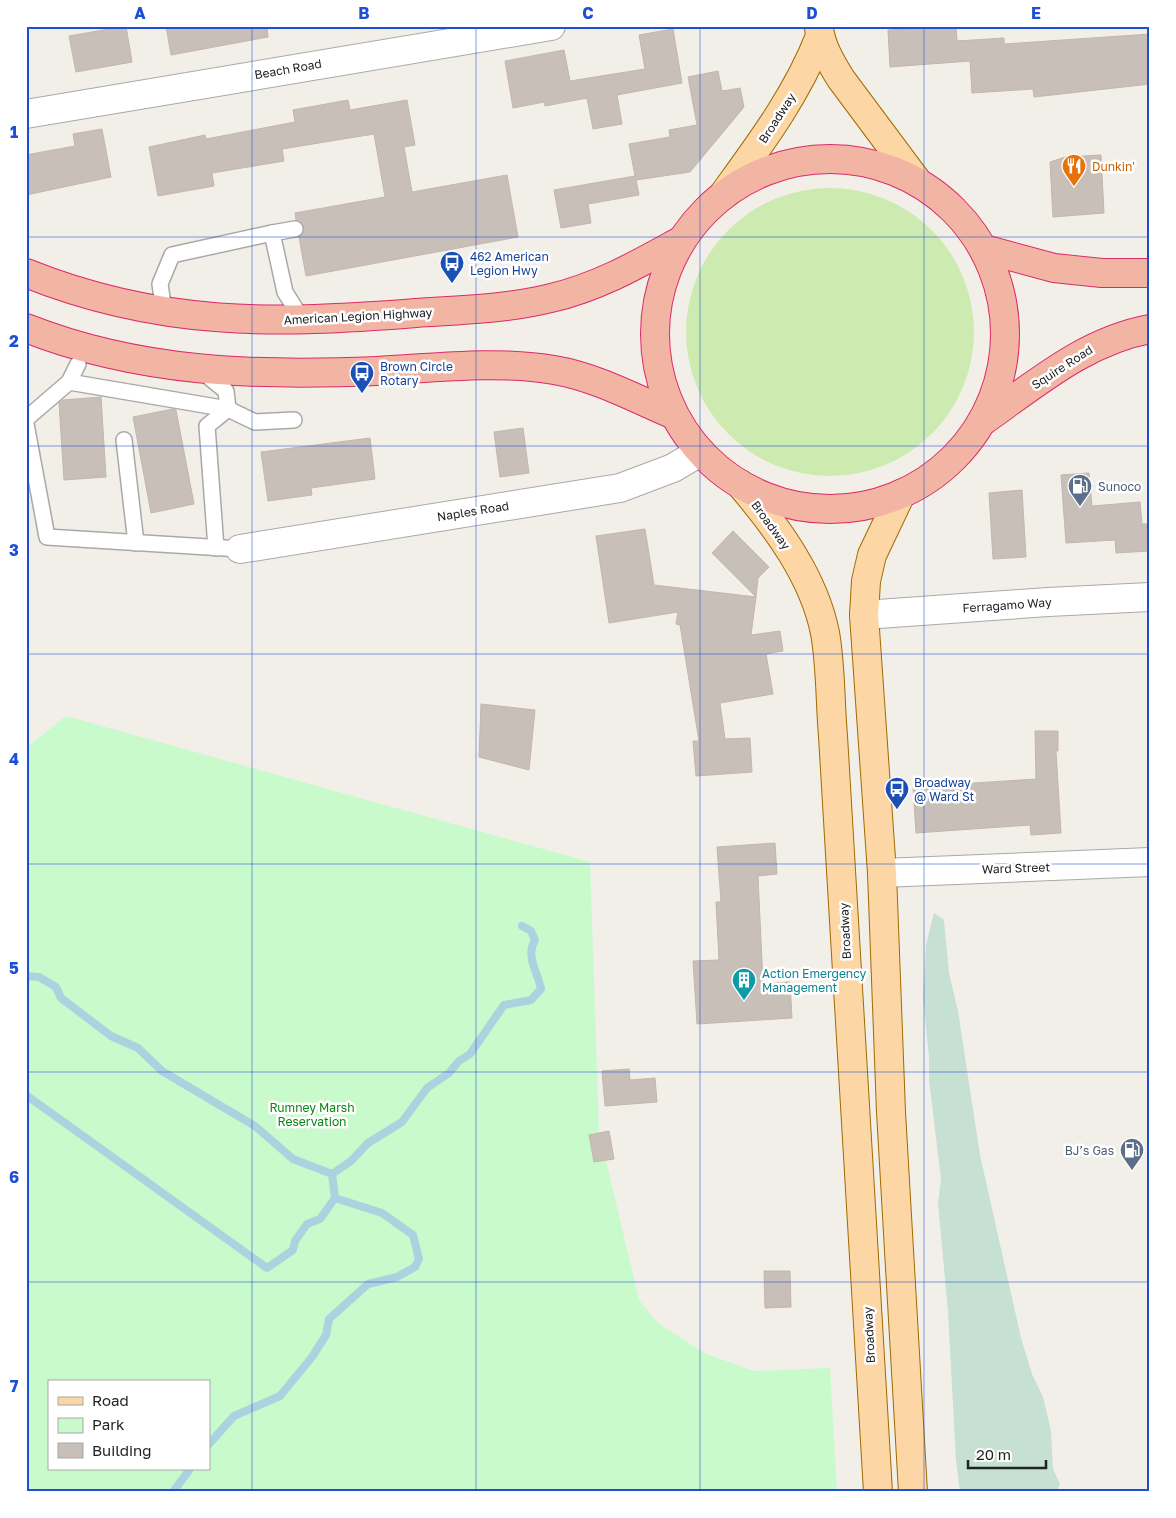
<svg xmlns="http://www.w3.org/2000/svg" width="1176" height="1518" font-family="'Golos Text',sans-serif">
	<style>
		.grass { fill: #cdebb0 }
		.wetland { fill: #c6e0d4 }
		.park { fill: #c8facc; fill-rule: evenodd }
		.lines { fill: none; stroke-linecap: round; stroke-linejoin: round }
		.stream { stroke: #aad3df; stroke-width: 8 }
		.building { fill: #c7bfb8; stroke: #c4b6ab }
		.service-casing { stroke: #a9a9a9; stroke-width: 18 }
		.minor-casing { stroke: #a9a9a9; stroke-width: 30 }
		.primary-casing { stroke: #a06b00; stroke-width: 30 }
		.trunk-casing { stroke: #dc2a67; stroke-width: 30 }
		.service { stroke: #fff; stroke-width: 15 }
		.minor { stroke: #fff; stroke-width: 28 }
		.primary { stroke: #fcd6a4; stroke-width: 28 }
		.trunk { stroke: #f2b4a3; stroke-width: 28 }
		.grid { fill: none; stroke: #1d4ed8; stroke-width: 1; stroke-opacity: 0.55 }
		.labels { text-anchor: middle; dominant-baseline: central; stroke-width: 5; stroke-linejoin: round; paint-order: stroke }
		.street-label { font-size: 12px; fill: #222; stroke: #fff }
		.food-label { font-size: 12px; fill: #c56008; stroke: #fff; text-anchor: start }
		.transit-label { font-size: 12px; fill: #164399; stroke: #fff; text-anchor: start }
		.service-label { font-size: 12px; fill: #4e5e75; stroke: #fff; text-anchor: start }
		.culture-label { font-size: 12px; fill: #0d838f; stroke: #fff; text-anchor: start }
		.park-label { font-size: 12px; fill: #0c8416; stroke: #fff }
		.neatline { fill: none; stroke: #1d4ed8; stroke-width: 2 }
		.grid-label { font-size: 16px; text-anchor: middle; font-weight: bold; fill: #1d4ed8 }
	</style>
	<rect width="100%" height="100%" fill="#f2efe9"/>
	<circle class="grass" cx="830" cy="332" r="144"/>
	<path class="wetland" d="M 934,913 L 944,920 L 949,973 L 958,1011 L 980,1155 L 1021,1338 L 1032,1374 L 1043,1397 L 1051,1431 L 1053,1469 L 1060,1484 L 1057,1492 L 960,1492 L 956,1460 L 948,1312 L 938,1203 L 941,1179 L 929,1080 L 929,1057 L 923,998 L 926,945 Z"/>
	<path class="park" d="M 66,716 L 590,862 L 599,1131 L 639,1300 L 658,1323 L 704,1353 L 754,1371 L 830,1368 L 837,1492 L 26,1492 L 26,748 ZM 49,1382 L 209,1382 L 209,1469 L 49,1469 Z"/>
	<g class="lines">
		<g class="stream">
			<path d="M 26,976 L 39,977 L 56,987 L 61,998 L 111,1036 L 138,1048 L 162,1071 L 255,1126 L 293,1159 L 332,1174"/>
			<path d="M 26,1095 L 267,1268 L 293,1250 L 295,1241 L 307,1224 L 320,1219 L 335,1198 L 332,1174 L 351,1161 L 368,1143 L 402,1122 L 427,1088 L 449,1073 L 459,1061 L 470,1054 L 504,1005 L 531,1000 L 541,989 C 538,973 525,956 535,940 L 531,931 L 522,926"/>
			<path d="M 209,1444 L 234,1416 L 280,1396 L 312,1357 L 326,1335 L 329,1319 L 368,1284 L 397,1277 L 415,1267 L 419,1259 L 413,1235 L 382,1213 L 335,1198"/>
			<path d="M 173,1492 L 190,1469"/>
		</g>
	</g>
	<g class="building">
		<path d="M 126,26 L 132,62 L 76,72 L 69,36 Z"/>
		<path d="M 166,26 L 267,26 L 268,37 L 171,55 Z"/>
		<path d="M 956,26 L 957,41 L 1004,38 L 1004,44 L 1150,34 L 1150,84 L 1034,97 L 1033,89 L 972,93 L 970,61 L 890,67 L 888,30 Z"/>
		<path d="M 673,29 L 682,83 L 617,95 L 622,124 L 593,129 L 587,98 L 545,106 L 544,102 L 513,108 L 505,61 L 564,50 L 570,81 L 645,69 L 639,35 Z"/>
		<path d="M 718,71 L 722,91 L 740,88 L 744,107 L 690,172 L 636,180 L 639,195 L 588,204 L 591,223 L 561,228 L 554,190 L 635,176 L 629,144 L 670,137 L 669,130 L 697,125 L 688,77 Z"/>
		<path d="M 348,100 L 350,110 L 407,100 L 415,145 L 404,147 L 412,192 L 507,175 L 518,237 L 306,276 L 299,237 L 304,228 L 302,223 L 296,220 L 295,213 L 385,197 L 374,134 L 282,149 L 284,161 L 212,173 L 214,186 L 158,196 L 149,147 L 205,135 L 206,139 L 295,122 L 293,110 Z"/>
		<path d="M 102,129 L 111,177 L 26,195 L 26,155 L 75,146 L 73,134 Z"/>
		<path d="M 1101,155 L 1104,213 L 1053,217 L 1050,162 L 1065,157 Z"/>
		<path d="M 101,397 L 106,477 L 64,480 L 59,403 L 63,400 Z"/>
		<path d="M 173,409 L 176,410 L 194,504 L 151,513 L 133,417 Z"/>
		<path d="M 523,428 L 529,473 L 500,477 L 494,432 Z"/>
		<path d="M 370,438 L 375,479 L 311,488 L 312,495 L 268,501 L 261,452 Z"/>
		<path d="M 1089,473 L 1092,506 L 1140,502 L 1142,524 L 1147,524 L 1149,551 L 1116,553 L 1115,540 L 1066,543 L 1061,475 Z"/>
		<path d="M 1022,490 L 1026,557 L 993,559 L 989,493 Z"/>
		<path d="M 645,529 L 654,585 L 756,597 L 751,635 L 780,631 L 783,651 L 766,654 L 773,694 L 720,703 L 725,739 L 750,738 L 752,772 L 696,776 L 693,741 L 699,741 L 680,625 L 676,624 L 678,612 L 609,623 L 596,536 Z"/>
		<path d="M 733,531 L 769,567 L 758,578 L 756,597 L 712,553 Z"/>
		<path d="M 481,704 L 535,710 L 529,770 L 479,757 Z"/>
		<path d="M 1035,731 L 1058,731 L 1058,751 L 1056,751 L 1061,833 L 1031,835 L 1030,825 L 916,833 L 913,787 L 1036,779 Z"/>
		<path d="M 775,843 L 777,874 L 758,876 L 763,984 L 790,982 L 792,1018 L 697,1024 L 693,961 L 719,960 L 716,902 L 721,902 L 717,847 Z"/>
		<path d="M 629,1069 L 630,1080 L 655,1078 L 657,1102 L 605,1106 L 602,1071 Z"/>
		<path d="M 609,1131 L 614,1159 L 594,1162 L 589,1135 Z"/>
		<path d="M 764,1271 L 790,1271 L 791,1307 L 765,1308 Z"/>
	</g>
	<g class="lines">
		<defs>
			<g id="service">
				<path d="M 272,233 L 295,229"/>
				<path d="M 164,312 L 160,284 L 172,255 L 272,233 L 285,292 L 303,321"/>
				<path d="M 200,370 L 226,391 L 228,409 L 207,426 L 216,548"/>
				<path d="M 69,382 L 78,364"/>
				<path d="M 26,419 L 69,382 L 228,409 L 255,422 L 294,420"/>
				<path d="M 26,424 L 47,537 L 240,549"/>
				<path d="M 124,440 L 136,543"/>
			</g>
			<g id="minor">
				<path d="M 26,114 L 551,26"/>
				<path d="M 240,549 L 620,488 L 673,468 L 700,452"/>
				<path d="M 864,615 L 1048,602 L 1150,597"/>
				<path d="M 882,873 L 1150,862"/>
			</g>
			<g id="primary">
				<path d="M 819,28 C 821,46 831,63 841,79 L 917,181"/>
				<path d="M 723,195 C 760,144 797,95 820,36"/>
				<path d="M 740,484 C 776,526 814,577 825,633 C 831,666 830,702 833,736 L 878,1492"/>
				<path d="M 901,494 L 872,555 L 866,581 L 864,615 L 882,873 L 891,1112 L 913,1492"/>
			</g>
			<g id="trunk">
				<circle cx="830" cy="334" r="175"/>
				<path d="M 984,249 L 1054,268 L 1102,273 L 1150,273"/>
				<path d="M 26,273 C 160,327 276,324 416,313 C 461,310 507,309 551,298 C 599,287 640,263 682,240"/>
				<path d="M 26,328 C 140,373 256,376 377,371 C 433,368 498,360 554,370 C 596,377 636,399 674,415"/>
				<path d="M 983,421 C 1036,384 1085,341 1150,329"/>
			</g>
		</defs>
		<use href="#service" class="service-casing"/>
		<use href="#minor" class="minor-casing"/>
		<use href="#primary" class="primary-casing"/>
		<use href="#trunk" class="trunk-casing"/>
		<use href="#service" class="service"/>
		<use href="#minor" class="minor"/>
		<use href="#primary" class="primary"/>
		<use href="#trunk" class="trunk"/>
	</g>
	<path class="grid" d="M 252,26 L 252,1492M 476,26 L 476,1492M 700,26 L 700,1492M 924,26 L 924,1492M 26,237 L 1150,237M 26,446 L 1150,446M 26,654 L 1150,654M 26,864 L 1150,864M 26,1072 L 1150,1072M 26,1282 L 1150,1282"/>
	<defs>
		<symbol id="restaurant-pin" viewBox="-11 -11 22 30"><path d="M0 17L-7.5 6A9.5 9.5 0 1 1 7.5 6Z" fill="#e8710a" stroke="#fff"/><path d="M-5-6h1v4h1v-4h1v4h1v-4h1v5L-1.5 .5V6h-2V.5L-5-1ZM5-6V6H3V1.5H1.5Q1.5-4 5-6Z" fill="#fff"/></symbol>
		<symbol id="bus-pin" viewBox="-11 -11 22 30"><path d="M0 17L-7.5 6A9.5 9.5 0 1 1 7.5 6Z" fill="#1a4fb4" stroke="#fff"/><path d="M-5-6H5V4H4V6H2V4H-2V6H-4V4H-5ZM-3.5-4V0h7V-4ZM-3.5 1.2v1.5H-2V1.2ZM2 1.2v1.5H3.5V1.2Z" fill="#fff"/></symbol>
		<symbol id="fuel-pin" viewBox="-11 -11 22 30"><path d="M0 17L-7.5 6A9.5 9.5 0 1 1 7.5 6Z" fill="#5c6f8a" stroke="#fff"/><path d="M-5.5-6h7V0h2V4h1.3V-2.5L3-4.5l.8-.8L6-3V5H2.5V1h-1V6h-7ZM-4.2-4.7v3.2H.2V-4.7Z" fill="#fff"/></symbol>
		<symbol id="building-pin" viewBox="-11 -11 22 30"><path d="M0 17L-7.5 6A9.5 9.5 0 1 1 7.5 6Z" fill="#0f9aa8" stroke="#fff"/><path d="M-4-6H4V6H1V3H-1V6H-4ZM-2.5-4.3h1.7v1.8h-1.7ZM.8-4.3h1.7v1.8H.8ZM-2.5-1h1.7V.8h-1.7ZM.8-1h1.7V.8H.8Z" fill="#fff"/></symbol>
	</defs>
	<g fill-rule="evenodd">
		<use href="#restaurant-pin" x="1060" y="152" width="28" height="38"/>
		<use href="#bus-pin" x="438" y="249" width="28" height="38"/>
		<use href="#bus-pin" x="348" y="359" width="28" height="38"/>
		<use href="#fuel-pin" x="1066" y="472" width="28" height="38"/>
		<use href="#bus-pin" x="883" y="775" width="28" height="38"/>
		<use href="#building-pin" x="730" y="966" width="28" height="38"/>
		<use href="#fuel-pin" x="1118" y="1136" width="28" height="38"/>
	</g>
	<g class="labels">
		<g class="street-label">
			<text transform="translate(288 69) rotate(-10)">Beach Road</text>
			<text transform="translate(777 118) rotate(-57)">Broadway</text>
			<text transform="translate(358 316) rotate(-3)">American Legion Highway</text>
			<text transform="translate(1062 367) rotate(-33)">Squire Road</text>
			<text transform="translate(473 511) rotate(-9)">Naples Road</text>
			<text transform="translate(771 525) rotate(54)">Broadway</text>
			<text transform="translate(1007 605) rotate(-4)">Ferragamo Way</text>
			<text transform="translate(1016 868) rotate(-2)">Ward Street</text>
			<text transform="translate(845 931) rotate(-93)">Broadway</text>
			<text transform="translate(869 1335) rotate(-93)">Broadway</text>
		</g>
		<g class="food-label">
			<text x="1092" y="166">Dunkin'</text>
		</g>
		<g class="transit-label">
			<text x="470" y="256">462 American<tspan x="470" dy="14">Legion Hwy</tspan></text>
			<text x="380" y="366">Brown Circle<tspan x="380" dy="14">Rotary</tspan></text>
			<text x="914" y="782">Broadway<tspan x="914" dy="14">@ Ward St</tspan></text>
		</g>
		<g class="service-label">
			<text x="1098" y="486">Sunoco</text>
			<text x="1114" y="1150" text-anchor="end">BJ’s Gas</text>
		</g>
		<g class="culture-label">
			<text x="762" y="973">Action Emergency<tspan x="762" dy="14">Management</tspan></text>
		</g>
		<g class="park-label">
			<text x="312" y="1107">Rumney Marsh<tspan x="312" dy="14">Reservation</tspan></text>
		</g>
	</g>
	<rect width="1176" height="1518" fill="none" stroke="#ffffff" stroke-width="55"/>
	<rect x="48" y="1380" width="162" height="90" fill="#ffffff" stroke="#a7a7a7"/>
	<rect x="58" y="1397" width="25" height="8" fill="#fcd6a4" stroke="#a7a7a7"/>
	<text x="92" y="1406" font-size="15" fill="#222222">Road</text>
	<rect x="58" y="1418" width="25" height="15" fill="#c8facc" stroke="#a7a7a7"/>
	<text x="92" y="1430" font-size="15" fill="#222222">Park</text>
	<rect x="58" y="1443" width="25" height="15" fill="#c7bfb8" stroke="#a7a7a7"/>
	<text x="92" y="1456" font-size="15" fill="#222222">Building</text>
	<path d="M968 1460v8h78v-8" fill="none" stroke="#222222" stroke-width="2.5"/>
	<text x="976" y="1460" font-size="15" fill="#222222" stroke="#ffffff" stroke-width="4" paint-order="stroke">20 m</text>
	<rect x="28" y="28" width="1120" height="1462" class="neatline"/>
	<g class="grid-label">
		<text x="140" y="19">A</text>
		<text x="364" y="19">B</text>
		<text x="588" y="19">C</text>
		<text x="812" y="19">D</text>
		<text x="1036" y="19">E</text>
		<text x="14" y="138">1</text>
		<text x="14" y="347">2</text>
		<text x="14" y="556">3</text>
		<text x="14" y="765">4</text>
		<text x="14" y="974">5</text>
		<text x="14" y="1183">6</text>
		<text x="14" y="1392">7</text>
	</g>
</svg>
